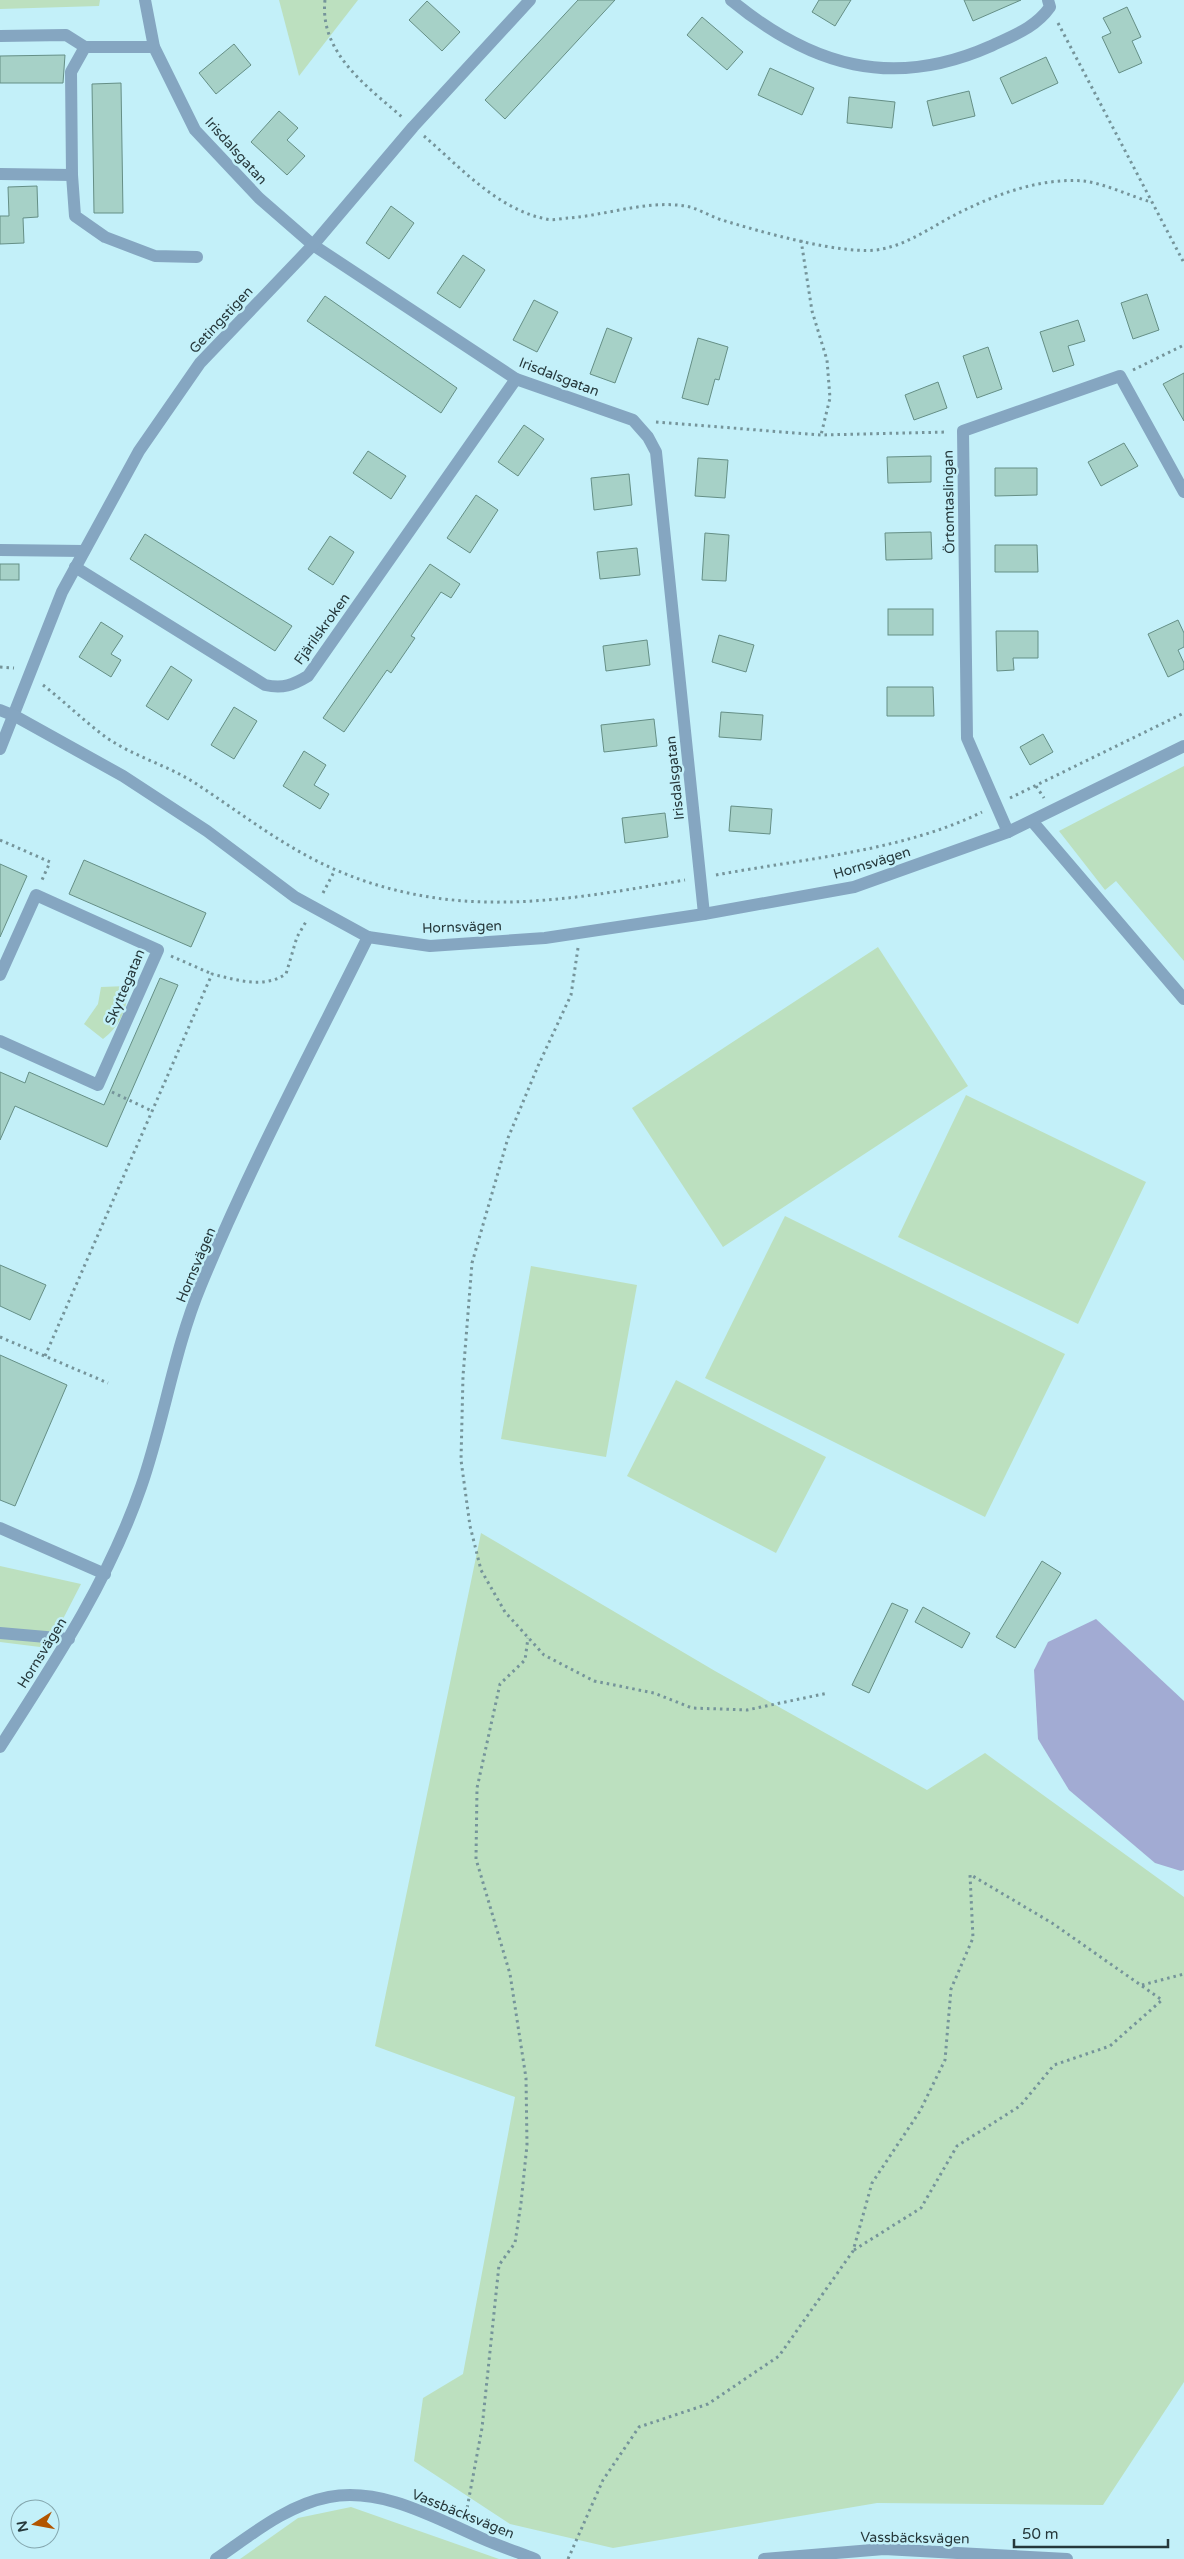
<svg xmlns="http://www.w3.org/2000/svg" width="1184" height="2559" font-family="'Varela Round',sans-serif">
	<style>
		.green { fill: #bce0bf }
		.water { fill: #a2abd3 }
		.building { fill: #a6d1c7; stroke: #658f86 }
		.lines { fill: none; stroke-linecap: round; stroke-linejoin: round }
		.path { stroke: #75949a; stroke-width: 3; stroke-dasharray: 2.5 4; stroke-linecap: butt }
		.minor { stroke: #85a6c1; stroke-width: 12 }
		.tertiary { stroke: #85a6c1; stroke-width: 12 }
		.labels { text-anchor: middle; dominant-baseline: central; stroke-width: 5; stroke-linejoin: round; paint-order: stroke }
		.street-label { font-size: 14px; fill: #26383b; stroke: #c3f0f9 }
	</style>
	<rect width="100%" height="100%" fill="#c3f0f9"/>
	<g class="green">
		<path d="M 0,0 L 100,0 L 99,6 L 0,9 Z"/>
		<path d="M 279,0 L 358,0 L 299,76 Z"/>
		<path d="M 1184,766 L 1184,961 L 1116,881 L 1105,890 L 1059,831 Z"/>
		<path d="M 878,947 L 968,1086 L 723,1247 L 632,1108 Z"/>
		<path d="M 127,986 C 129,1007 120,1026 103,1039 L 84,1024 L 98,1004 L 101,987 Z"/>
		<path d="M 966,1095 L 1146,1182 L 1078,1324 L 898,1237 Z"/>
		<path d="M 785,1216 L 1065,1354 L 985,1517 L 705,1378 Z"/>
		<path d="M 531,1266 L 637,1285 L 606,1457 L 501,1439 Z"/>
		<path d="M 676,1380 L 826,1457 L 776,1553 L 627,1476 Z"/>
		<path d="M 481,1533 L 715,1671 L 927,1790 L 985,1753 L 1184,1897 L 1184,2382 L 1103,2505 L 877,2503 L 613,2548 L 510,2524 L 414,2461 L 423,2398 L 463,2374 L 515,2097 L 375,2046 Z"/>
		<path d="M 0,1566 L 81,1584 L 48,1648 L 0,1642 Z"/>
		<path d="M 351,2507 L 499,2559 L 240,2559 L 298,2518 Z"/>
	</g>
	<path class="water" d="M 1096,1619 L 1184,1701 L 1184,1870 L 1181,1871 L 1155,1863 L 1069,1790 L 1038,1739 L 1034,1670 L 1048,1642 Z"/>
	<g class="building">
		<path d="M 578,0 L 615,0 L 505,119 L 485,100 Z"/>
		<path d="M 819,0 L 851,0 L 835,26 L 812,12 Z"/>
		<path d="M 964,0 L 1021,0 L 973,21 Z"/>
		<path d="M 427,1 L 460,32 L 442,51 L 409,20 Z"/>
		<path d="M 1127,7 L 1141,37 L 1132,41 L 1142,63 L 1119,73 L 1102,37 L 1111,33 L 1103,18 Z"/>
		<path d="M 702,17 L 743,52 L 727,70 L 687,35 Z"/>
		<path d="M 234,44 L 251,65 L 216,94 L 199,73 Z"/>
		<path d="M 65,55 L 63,83 L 0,83 L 0,56 Z"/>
		<path d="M 1046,57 L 1058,83 L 1012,104 L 1000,78 Z"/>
		<path d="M 770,68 L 814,88 L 802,115 L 758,95 Z"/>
		<path d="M 121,83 L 123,213 L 94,213 L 92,84 Z"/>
		<path d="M 969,91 L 975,116 L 933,126 L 927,101 Z"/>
		<path d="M 849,97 L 895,102 L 892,128 L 847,123 Z"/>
		<path d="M 279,111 L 298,128 L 287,140 L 305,156 L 287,175 L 251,142 Z"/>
		<path d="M 37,186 L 38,217 L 23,218 L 24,243 L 0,244 L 0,216 L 9,216 L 8,187 Z"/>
		<path d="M 391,206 L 414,223 L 389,259 L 366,243 Z"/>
		<path d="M 463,255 L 485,270 L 460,308 L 437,293 Z"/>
		<path d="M 1147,294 L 1159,330 L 1133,339 L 1121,303 Z"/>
		<path d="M 325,296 L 457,388 L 441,413 L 307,321 Z"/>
		<path d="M 534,300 L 558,312 L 537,352 L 513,340 Z"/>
		<path d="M 1078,320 L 1085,341 L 1068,346 L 1074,365 L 1053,372 L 1040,332 Z"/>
		<path d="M 607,328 L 632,338 L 615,383 L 590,374 Z"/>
		<path d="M 698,338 L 728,347 L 719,380 L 715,379 L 708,405 L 682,398 Z"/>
		<path d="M 988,347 L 1002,389 L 977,398 L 963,356 Z"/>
		<path d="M 1184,373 L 1184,421 L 1163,384 Z"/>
		<path d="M 938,382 L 947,408 L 914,420 L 905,395 Z"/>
		<path d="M 524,425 L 544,439 L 518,476 L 498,462 Z"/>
		<path d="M 1124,443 L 1138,466 L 1101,486 L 1088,462 Z"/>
		<path d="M 368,451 L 406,476 L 391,499 L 353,473 Z"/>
		<path d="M 931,456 L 931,482 L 888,483 L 887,457 Z"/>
		<path d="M 698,458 L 728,460 L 725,498 L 695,496 Z"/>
		<path d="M 995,468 L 1037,468 L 1037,495 L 995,496 Z"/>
		<path d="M 629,474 L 632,505 L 594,510 L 591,478 Z"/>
		<path d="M 476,495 L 498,510 L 470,553 L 447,538 Z"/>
		<path d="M 931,532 L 932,559 L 886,560 L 885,533 Z"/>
		<path d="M 705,533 L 729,535 L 726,581 L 702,580 Z"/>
		<path d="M 145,534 L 292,626 L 275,651 L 130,559 Z"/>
		<path d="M 330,536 L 354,552 L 333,585 L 308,569 Z"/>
		<path d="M 995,545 L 1037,545 L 1038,572 L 995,572 Z"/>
		<path d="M 637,548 L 640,575 L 600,579 L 597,552 Z"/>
		<rect x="0" y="564" width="19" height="16"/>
		<path d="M 430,564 L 460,584 L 451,598 L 441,592 L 411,636 L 415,638 L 391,673 L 387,670 L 344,732 L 323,718 Z"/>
		<rect x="888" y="609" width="45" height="26"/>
		<path d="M 1178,620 L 1184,633 L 1184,647 L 1178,650 L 1184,663 L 1184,669 L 1168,677 L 1148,634 Z"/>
		<path d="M 101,622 L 123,636 L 111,654 L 121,660 L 111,677 L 79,657 Z"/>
		<path d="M 996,631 L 1038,631 L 1038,658 L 1013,658 L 1014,670 L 997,671 Z"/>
		<path d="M 719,635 L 754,645 L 746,672 L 712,662 Z"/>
		<path d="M 647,640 L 650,665 L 606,671 L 603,646 Z"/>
		<path d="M 171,666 L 192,680 L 168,720 L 146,706 Z"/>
		<path d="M 887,687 L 933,687 L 934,716 L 887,716 Z"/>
		<path d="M 234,707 L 257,721 L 234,759 L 211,745 Z"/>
		<path d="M 721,712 L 763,715 L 761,740 L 719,737 Z"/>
		<path d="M 654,719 L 657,746 L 604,752 L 601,725 Z"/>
		<path d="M 1043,734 L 1053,752 L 1030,765 L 1020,747 Z"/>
		<path d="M 304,751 L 326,765 L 314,785 L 329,794 L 320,809 L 283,786 Z"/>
		<path d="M 731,806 L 772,809 L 770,834 L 729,831 Z"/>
		<path d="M 665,813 L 668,837 L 625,843 L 622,818 Z"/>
		<path d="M 84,860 L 206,913 L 191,947 L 69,894 Z"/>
		<path d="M 0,864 L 27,876 L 0,937 Z"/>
		<path d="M 160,978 L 178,985 L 107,1147 L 15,1106 L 0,1140 L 0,1072 L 25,1083 L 29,1072 L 104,1105 Z"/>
		<path d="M 0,1265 L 46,1285 L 30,1320 L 0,1306 Z"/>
		<path d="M 0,1355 L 67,1385 L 15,1506 L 0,1500 Z"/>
		<path d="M 1042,1561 L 1061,1573 L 1015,1648 L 996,1637 Z"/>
		<path d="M 892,1603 L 908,1610 L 869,1693 L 852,1685 Z"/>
		<path d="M 923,1607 L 970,1633 L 962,1648 L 915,1622 Z"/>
	</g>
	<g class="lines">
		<g class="path">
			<path d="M 325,0 C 319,53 368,87 402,117"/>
			<path d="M 1058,23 L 1184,263"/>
			<path d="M 424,136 C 460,167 497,209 546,219 C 553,221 562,218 569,218 C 607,215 647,200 685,206 C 698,208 709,216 722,220 C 758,231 847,257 882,249 C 907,244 927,230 949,218 C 988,197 1039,177 1084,181 C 1106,184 1130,196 1151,202"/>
			<path d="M 801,240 L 812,311 L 827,360 L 830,398 L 821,435"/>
			<path d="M 1133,370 L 1184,345"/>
			<path d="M 656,422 L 821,435 L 947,432"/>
			<path d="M 0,667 L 14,668"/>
			<path d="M 43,685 C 65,702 85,722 107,738 C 135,757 167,765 195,783 C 241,813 285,848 336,870 C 455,921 563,901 685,880"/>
			<path d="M 1036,786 L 1044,798"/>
			<path d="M 1010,798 L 1184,713"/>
			<path d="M 0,840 L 50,862 L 42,880"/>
			<path d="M 716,875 C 802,859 903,851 982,812"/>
			<path d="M 323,893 L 335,870"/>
			<path d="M 578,948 L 571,995 L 538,1066 L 508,1138 L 472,1263 L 463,1376 L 461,1460 L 470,1526 L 481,1570 L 505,1612 L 544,1655 L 594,1681 L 654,1693 L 692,1708 L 747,1710 L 828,1693"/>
			<path d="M 171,956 L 212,974"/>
			<path d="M 112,1092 L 152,1111"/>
			<path d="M 0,1337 L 108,1383"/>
			<path d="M 45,1356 L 212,974 C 237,980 263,989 286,974 L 297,937 L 307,920"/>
			<path d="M 1142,1985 L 1184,1974"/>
			<path d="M 854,2250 L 921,2208 L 957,2146 L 1020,2106 L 1054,2065 L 1110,2046 L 1162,2000 L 1052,1923 L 971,1875"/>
			<path d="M 466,2514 L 482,2428 L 499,2265 L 515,2243 L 521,2203 L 527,2145 L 526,2078 L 510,1974 L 476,1859 L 477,1788 L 500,1684 L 525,1660 L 528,1638"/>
			<path d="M 568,2559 L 603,2480 L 639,2427 L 708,2404 L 779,2356 L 853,2251 L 872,2183 L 920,2111 L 945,2060 L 951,1989 L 973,1938 L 970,1875"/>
		</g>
		<g class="minor">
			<path d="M 145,0 L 154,47 L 195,130 L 259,198 L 313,245 L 516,379 L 633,420 L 648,437 L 656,452 L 704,914"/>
			<path d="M 731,0 C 811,66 892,90 991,46 C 1014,35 1035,28 1050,7 L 1048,0"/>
			<path d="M 0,36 L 66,35 L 85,47 L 154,47"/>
			<path d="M 85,47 L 71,72 L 72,175 L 75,216 L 105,237 L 155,256 L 197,257"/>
			<path d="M 0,174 L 72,175"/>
			<path d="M 0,550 L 84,551"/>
			<path d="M 75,567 L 265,685 C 283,689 293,685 308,676 L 516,379"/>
			<path d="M 0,749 L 62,592 L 139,451 L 200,363 L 313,245 L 413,127 L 530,0"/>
			<path d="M 1032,821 L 1184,999"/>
			<path d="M 1008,832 L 967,738 L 963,431 L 1120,376 L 1184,492"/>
			<path d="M 0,975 L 36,895 L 158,950 L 98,1085 L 0,1041"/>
			<path d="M 0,1528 L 105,1574"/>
			<path d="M 0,1633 L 69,1639"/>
			<path d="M 0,1747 C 54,1663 108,1582 141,1487 C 164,1421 174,1350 201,1285 C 250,1166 311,1052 368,937 L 430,946 L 545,938 L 704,914 L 854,887 L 1008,832 L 1184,746"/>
		</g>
		<g class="tertiary">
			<path d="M 0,710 L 15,716 L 123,776 L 207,831 L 295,897 L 368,937"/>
			<path d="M 216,2559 C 251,2535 287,2505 329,2497 C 382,2487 435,2518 481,2538 C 499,2546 517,2552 535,2559"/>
			<path d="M 764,2559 L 884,2549 L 1067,2559"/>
		</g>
	</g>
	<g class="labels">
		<g class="street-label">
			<text transform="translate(236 151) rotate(48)">Irisdalsgatan</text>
			<text transform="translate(221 320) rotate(-47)">Getingstigen</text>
			<text transform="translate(559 377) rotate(21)">Irisdalsgatan</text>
			<text transform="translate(949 502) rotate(-91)">Örtomtaslingan</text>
			<text transform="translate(322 629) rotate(-54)">Fjärilskroken</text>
			<text transform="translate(675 778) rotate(-96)">Irisdalsgatan</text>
			<text transform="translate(872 863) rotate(-17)">Hornsvägen</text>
			<text transform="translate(462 927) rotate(-2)">Hornsvägen</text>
			<text transform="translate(125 987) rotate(-67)">Skyttegatan</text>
			<text transform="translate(196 1265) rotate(-67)">Hornsvägen</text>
			<text transform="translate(42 1653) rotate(-58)">Hornsvägen</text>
			<text transform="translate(463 2514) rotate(22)">Vassbäcksvägen</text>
			<text transform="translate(915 2538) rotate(1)">Vassbäcksvägen</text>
		</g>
	</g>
	<g transform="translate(35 2524) rotate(259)"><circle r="24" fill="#c3f0f9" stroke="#84a6ad"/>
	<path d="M0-4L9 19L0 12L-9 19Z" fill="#b25500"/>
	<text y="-8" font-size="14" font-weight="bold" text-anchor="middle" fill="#26383b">N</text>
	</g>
	<path d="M1014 2539v8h154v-8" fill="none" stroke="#26383b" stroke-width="2.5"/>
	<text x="1022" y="2539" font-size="15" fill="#26383b" stroke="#c3f0f9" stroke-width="4" paint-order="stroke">50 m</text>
</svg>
